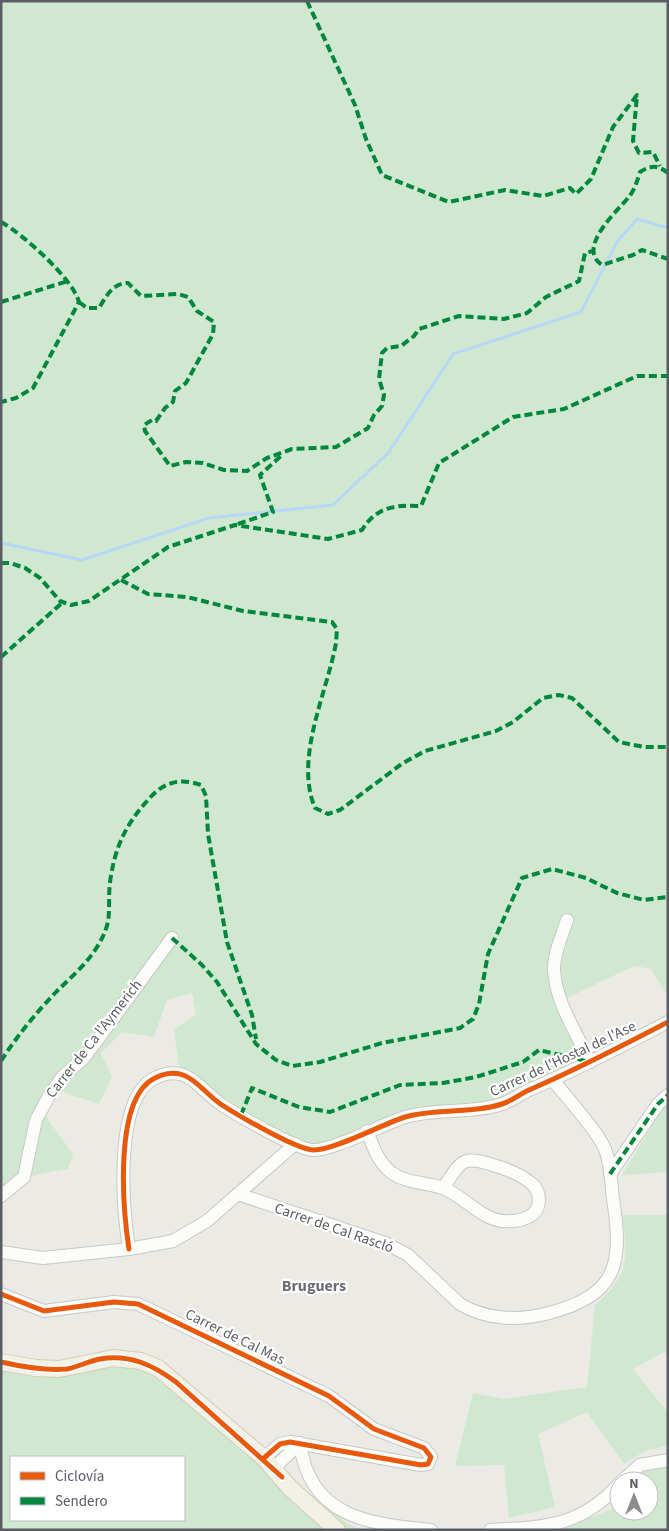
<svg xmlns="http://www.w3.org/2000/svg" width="669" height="1531" font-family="'Source Sans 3',sans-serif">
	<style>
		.green { fill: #d1e8d0; fill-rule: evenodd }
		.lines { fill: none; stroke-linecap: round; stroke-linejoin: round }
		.stream { stroke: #b6d7f7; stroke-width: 3 }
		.minor-casing { stroke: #c7c8c6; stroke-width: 14 }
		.major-casing { stroke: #d4cdb1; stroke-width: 18 }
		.minor { stroke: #fcfcfb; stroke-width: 12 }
		.major { stroke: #f2f1e7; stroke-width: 16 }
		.quiet { stroke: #00873e; stroke-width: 4; stroke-dasharray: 8 4; stroke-linecap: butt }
		.cycleway-casing { stroke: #fff; stroke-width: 8 }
		.cycleway { stroke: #e8590c; stroke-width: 5 }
		.labels { text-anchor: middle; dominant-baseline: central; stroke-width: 4.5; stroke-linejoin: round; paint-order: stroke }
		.street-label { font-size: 15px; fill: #5a5d63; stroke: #fff }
		.neighbourhood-label { font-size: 16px; font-weight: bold; fill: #6b6f75; stroke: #fff }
	</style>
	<rect width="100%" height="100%" fill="#ebeae4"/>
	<g class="green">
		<path d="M 1,1 L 668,1 L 668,997 L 651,969 L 634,966 L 554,1004 L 583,1061 L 508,1098 L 316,1146 L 301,1142 L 225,1101 L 199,1077 L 179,1067 L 174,1030 L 196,1014 L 192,993 L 167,1000 L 154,1037 L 122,1032 L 101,1053 L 112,1077 L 99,1104 L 56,1090 L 43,1113 L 73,1154 L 68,1169 C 41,1173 24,1176 1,1191 Z"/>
		<path d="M 668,1103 L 668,1172 L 622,1175 L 665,1104 Z"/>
		<path d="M 622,1215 L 668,1215 L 668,1356 L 664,1352 L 633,1369 L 668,1413 L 668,1446 L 647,1450 L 624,1464 L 587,1412 L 538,1434 L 555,1507 L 509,1518 L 504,1465 L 455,1466 L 473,1393 L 504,1399 L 587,1387 L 595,1305 C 630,1274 628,1259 622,1215 Z"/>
		<path d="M 136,1355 L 347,1523 L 361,1530 L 1,1530 L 1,1358 L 63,1366 ZM 11,1457 L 184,1457 L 184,1520 L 11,1520 Z"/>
		<path d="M 648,1467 L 668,1468 L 668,1530 L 558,1530 L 610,1510 L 619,1497 L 619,1511 L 649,1511 L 649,1481 L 632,1481 Z"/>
	</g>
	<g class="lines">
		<path class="stream" d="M 1,543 L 82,560 L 209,518 L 333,505 L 389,452 L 453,354 L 581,312 L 617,242 L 637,219 L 668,228"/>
		<defs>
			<g id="minor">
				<path d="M 567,920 C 562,936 554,952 554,969 C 555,1001 577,1034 590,1062"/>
				<path d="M 367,1131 C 373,1147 378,1162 392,1173 C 408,1184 426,1182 443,1188 C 465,1196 484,1224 510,1221 C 515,1221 523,1220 528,1217 C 542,1211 542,1192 531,1183 C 520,1174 507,1169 493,1165 C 460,1154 461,1163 443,1188"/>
				<path d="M 610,1174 L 658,1104 L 668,1095"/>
				<path d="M 238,1194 L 385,1243 L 408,1255 L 460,1304 C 486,1320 520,1321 549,1313 C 618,1295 623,1263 613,1199 C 611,1183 611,1162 604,1147 C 596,1129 566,1097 553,1080"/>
				<path d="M 1,1196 L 24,1177 L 36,1120 L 49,1096 L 63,1076 L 83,1059 L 98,1039 L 172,938"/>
				<path d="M 129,1249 C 123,1210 113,1098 155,1078 C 188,1062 199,1090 222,1105 C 239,1116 296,1149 313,1150 C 332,1151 383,1124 405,1117 C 436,1108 471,1114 502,1104 C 512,1101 520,1094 529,1090 C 576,1070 622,1046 668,1022"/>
				<path d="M 1,1252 L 43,1258 L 129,1249 L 173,1241 L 207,1221 L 295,1144"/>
				<path d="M 1,1294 L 44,1311 L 114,1302 L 138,1304 L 329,1396 L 374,1429 L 424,1448 L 431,1457 L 428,1464 L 421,1465 L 290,1442 L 280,1444 L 264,1458"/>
				<path d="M 300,1443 C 309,1518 370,1524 431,1530"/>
				<path d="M 274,1468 L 300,1443"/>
				<path d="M 622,1481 L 640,1465 L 668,1460"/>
				<path d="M 490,1530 C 544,1527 581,1527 619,1484"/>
			</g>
			<path id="major" d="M 1,1362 L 36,1368 L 59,1369 L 113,1358 L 141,1361 L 158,1368 L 264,1458 L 290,1488 L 337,1530"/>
		</defs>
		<use href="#minor" class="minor-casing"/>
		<use href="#major" class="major-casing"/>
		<use href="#minor" class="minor"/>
		<use href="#major" class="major"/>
		<g class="quiet">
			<path d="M 307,1 L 355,105 L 366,139 L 382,175 L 449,202 L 505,190 L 543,196 L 570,188 L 576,194 L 591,179 L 613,127 L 637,95 L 633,141 L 639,153 L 653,152 L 660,166"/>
			<path d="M 668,173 C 658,165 651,165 640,172 C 637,181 635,189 629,197 C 617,211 576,248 602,265 L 633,255 L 642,250 L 668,259"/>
			<path d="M 1,222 C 23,234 73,279 79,302 L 33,388 L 16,398 L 1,402"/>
			<path d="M 1,302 L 68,281"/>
			<path d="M 79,302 L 87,308 L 99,308 C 107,295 113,283 128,283 L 141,296 L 178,294 L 188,297 L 197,311 L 214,322 L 213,334 L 186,383 L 175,391 L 173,402 L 165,408 L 156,421 L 152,420 L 144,425 L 145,431 L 170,466 L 186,462 L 203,463 L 224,470 L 247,471 L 267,458 L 292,449 L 336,447 L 368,428 L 374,415 L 382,406 L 384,395 L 379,379 L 382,353 L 387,348 L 401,346 L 414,336 L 419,329 L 459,316 L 504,319 L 527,313 L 546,297 L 579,281 L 585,253 L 593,251"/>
			<path d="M 238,524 L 273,512 L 260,475 L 283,454"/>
			<path d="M 1,563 L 10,563 L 25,568 L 40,578 L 60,601 L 71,605 L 89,601 L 168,547 L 235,525 L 328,539 L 362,530 C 377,506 395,505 421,506 L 439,463 L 513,417 L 564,409 L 637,376 L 668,376"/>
			<path d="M 121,580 L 148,594 L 187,597 L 243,611 L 332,622 L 337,629 L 336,643 C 327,693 294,758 315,808 L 328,814 L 340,810 L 403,763 L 425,751 L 496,731 L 513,722 L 543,698 L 559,695 L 572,698 L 619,742 L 644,747 L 668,747"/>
			<path d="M 1,657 L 63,602"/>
			<path d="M 172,938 L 202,965 L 217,982 L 256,1044 L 276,1060 L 292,1066 L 320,1062 L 382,1043 L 460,1028 L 473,1019 L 479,1004 L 488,954 L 522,878 L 552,869 L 586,878 L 617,893 L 644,900 L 668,897"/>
			<path d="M 1,1061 C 17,1036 36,1013 56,992 C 70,978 86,965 97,947 C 114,920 107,911 110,882 C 115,847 125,826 147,801 C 162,783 178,777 201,785 L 206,796 L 208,834 L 227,942 L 252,1015 L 256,1039"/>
			<path d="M 241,1115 L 252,1088 L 299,1107 L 330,1112 L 400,1085 L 443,1083 L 476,1077 L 523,1062 L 539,1050 L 590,1062"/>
			<path d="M 610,1174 L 658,1104 L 668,1095"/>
		</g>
		<defs>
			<g id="cycleway">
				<path d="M 129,1249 C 123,1210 113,1098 155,1078 C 188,1062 199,1090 222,1105 C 239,1116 296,1149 313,1150 C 332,1151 383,1124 405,1117 C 436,1108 471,1114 502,1104 C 512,1101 520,1094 529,1090 C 576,1070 622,1046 668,1022"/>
				<path d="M 1,1294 L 44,1311 L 114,1302 L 138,1304 L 329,1396 L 374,1429 L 424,1448 L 431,1457 L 428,1464 L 421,1465 L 290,1442 L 280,1444 L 264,1458"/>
				<path d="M 1,1362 C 23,1367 45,1371 67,1369 C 78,1367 89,1361 100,1359 C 130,1354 153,1365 176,1382 L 282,1477"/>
			</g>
		</defs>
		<use href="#cycleway" class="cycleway-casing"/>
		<use href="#cycleway" class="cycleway"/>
	</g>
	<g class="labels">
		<g class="street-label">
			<text transform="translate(94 1039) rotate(-52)">Carrer de Ca l'Aymerich</text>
			<text transform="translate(563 1059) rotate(-25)">Carrer de l'Hostal de l'Ase</text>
			<text transform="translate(334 1228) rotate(19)">Carrer de Cal Rascló</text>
			<text transform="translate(235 1337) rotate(26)">Carrer de Cal Mas</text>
		</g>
		<g class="neighbourhood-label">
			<text x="314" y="1286">Bruguers</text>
		</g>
	</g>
	<rect width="669" height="1531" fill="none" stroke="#5a5d63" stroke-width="5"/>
	<rect x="10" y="1456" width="175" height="65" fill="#ffffff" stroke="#bdbec1"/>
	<rect x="20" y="1472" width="25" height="8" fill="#e8590c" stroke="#bdbec1"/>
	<text x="55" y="1481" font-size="15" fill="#5a5d63">Ciclovía</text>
	<rect x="20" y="1497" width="25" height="8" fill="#00873e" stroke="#bdbec1"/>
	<text x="55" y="1506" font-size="15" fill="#5a5d63">Sendero</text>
	<g transform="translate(634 1496)"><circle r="24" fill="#ffffff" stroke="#bdbec1"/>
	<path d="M0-4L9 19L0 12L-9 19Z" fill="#8d8e90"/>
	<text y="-8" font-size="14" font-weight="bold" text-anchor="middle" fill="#5a5d63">N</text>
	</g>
</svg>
